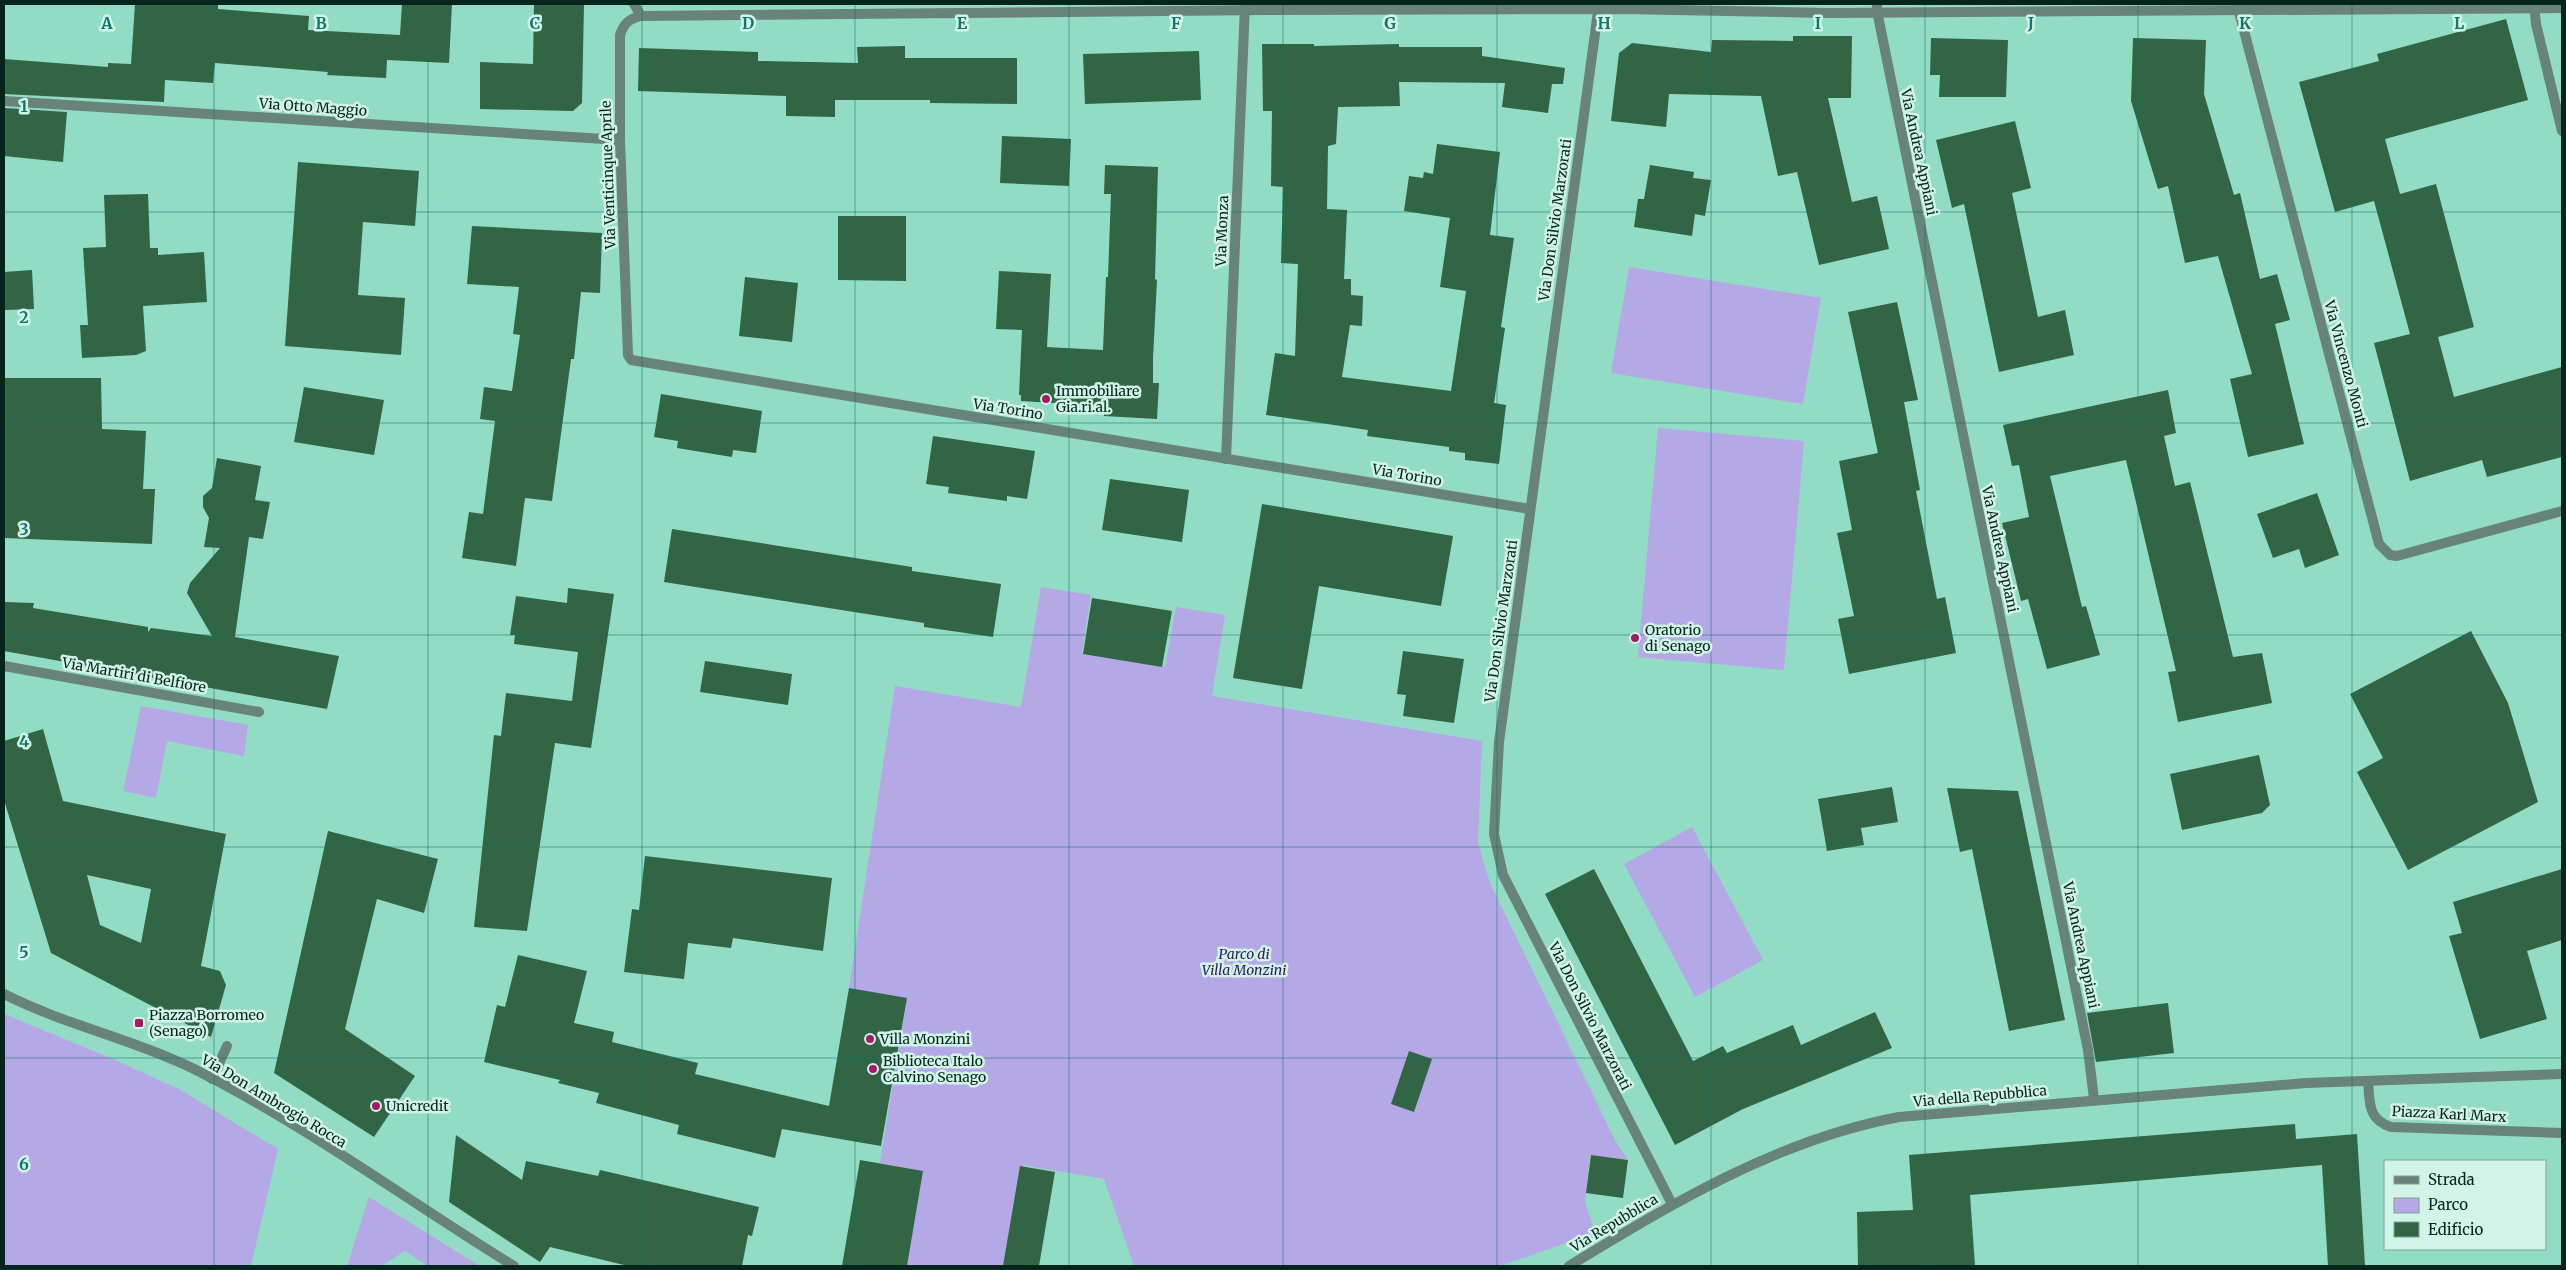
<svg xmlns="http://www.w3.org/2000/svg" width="2566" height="1270" font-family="Merriweather,serif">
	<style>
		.green { fill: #b5a8e7 }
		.building { fill: #316543; fill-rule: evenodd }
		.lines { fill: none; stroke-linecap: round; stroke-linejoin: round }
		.pedestrian { stroke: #67837a; stroke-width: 10 }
		.minor { stroke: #67837a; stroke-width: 10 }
		.tertiary { stroke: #67837a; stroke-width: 10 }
		.grid { fill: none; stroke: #0f766e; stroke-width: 1; stroke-opacity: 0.55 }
		.poi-dot { fill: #a31b66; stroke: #d1f4e8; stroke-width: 2 }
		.labels { text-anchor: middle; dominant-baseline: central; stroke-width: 5; stroke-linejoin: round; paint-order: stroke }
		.street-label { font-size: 14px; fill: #05241c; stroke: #d1f4e8 }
		.poi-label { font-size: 14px; fill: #05241c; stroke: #d1f4e8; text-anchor: start }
		.park-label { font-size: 14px; font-style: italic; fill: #321763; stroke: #d1f4e8 }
		.grid-label { font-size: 16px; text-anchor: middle; font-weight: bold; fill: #0f766e; stroke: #d1f4e8; stroke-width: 5; stroke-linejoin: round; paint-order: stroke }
	</style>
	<rect width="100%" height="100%" fill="#92dcc5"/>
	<g class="green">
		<path d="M 1629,267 L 1821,298 L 1803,404 L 1611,373 Z"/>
		<path d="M 1658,428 L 1804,441 L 1784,670 L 1638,657 Z"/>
		<path d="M 1041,587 L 1091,595 L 1082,653 L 1165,667 L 1176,607 L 1225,615 L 1212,696 L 1482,741 L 1478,843 L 1490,883 L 1615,1140 L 1628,1160 L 1590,1155 L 1585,1202 L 1595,1233 L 1500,1266 L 1134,1266 L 1104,1179 L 1023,1165 L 1006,1266 L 907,1266 L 923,1172 L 880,1163 L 907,999 L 849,988 L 895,686 L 1021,707 Z"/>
		<path d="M 141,706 L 248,725 L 244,756 L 167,741 L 156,798 L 123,791 Z"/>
		<path d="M 1692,827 L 1763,960 L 1695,997 L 1624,864 Z"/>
		<path d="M 4,1014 L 113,1059 L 179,1089 L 278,1149 L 251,1266 L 4,1266 Z"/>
		<path d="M 369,1197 L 480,1266 L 428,1266 L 405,1251 L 381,1266 L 347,1266 Z"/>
	</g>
	<g class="building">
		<path d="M 135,4 L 218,4 L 218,9 L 309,16 L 308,30 L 400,35 L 402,4 L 452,4 L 449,63 L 387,60 L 386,78 L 327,75 L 328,72 L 215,63 L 213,83 L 165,80 L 164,102 L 4,94 L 4,59 L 108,67 L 108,63 L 131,64 Z"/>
		<path d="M 534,4 L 584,4 L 582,103 L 573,111 L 480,109 L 480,62 L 533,64 Z"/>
		<path d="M 2506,19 L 2528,100 L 2385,139 L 2400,194 L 2436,184 L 2474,327 L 2438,337 L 2454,397 L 2562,367 L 2562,457 L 2487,477 L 2482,460 L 2410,481 L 2374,343 L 2410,334 L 2374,201 L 2335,212 L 2299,82 L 2379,61 L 2377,54 Z"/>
		<path d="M 1793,36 L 1852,36 L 1851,98 L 1828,98 L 1852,202 L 1877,196 L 1889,249 L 1819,265 L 1797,172 L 1778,176 L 1761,96 L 1669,94 L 1666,127 L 1611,121 L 1619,53 L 1632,43 L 1711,52 L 1712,40 L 1793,41 Z"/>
		<path d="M 1931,38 L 2008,40 L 2006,97 L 1939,97 L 1940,75 L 1930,75 Z"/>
		<path d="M 2133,38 L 2206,40 L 2204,94 L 2234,195 L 2240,193 L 2260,279 L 2277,274 L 2290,320 L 2275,324 L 2304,444 L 2248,457 L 2230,379 L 2252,374 L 2218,256 L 2185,263 L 2168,186 L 2158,189 L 2131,101 Z"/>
		<path d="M 1262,44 L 1314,44 L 1314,46 L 1399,44 L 1399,47 L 1482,47 L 1482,56 L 1565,68 L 1563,84 L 1552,84 L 1548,113 L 1502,107 L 1505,83 L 1399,82 L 1400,106 L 1338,107 L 1336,144 L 1328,146 L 1327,209 L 1347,210 L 1344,279 L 1351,279 L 1351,295 L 1363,296 L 1362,326 L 1350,325 L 1342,377 L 1451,391 L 1466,291 L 1440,287 L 1450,218 L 1404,211 L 1409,176 L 1423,178 L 1424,172 L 1433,174 L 1437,144 L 1500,152 L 1490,235 L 1514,238 L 1501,327 L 1505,328 L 1494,403 L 1506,405 L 1499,464 L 1465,460 L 1465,453 L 1449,451 L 1449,447 L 1367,436 L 1368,430 L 1266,415 L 1275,353 L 1295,356 L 1298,264 L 1281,263 L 1283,187 L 1271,186 L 1272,111 L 1263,111 Z"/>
		<path d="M 905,46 L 905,58 L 1017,58 L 1017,104 L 930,103 L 930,100 L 835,100 L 835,117 L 786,116 L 786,96 L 638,91 L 639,48 L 758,52 L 758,61 L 858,63 L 857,47 Z"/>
		<path d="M 1199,51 L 1201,100 L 1085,104 L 1083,54 Z"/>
		<path d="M 4,108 L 67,112 L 63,162 L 4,156 Z"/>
		<path d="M 2015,121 L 2031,188 L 2012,193 L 2038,317 L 2065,310 L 2074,355 L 1999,372 L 1964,204 L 1952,208 L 1936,140 Z"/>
		<path d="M 1002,136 L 1071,139 L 1069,186 L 1000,183 Z"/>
		<path d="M 298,162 L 419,171 L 415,226 L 363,222 L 358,295 L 405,298 L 401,355 L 285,346 Z"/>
		<path d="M 1105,165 L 1158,167 L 1155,279 L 1157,280 L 1153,358 L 1153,383 L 1159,383 L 1157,419 L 1104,416 L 1104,406 L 1021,401 L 1021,395 L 1019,395 L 1022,330 L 996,329 L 999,271 L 1051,274 L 1047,347 L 1103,350 L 1106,277 L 1108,277 L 1111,194 L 1104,194 Z"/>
		<path d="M 1650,165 L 1694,172 L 1693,178 L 1711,180 L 1705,216 L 1695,214 L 1692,236 L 1634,227 L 1638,199 L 1644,199 Z"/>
		<path d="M 148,194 L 150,248 L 158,248 L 158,255 L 204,252 L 207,302 L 143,306 L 146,351 L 136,355 L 82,358 L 80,325 L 88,325 L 83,248 L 106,247 L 104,195 Z"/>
		<path d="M 838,216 L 906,216 L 906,281 L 838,280 Z"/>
		<path d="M 472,226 L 602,233 L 600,293 L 581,292 L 574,359 L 571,359 L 552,501 L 525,498 L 516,566 L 462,558 L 469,512 L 483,514 L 495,421 L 480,419 L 484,387 L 512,391 L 520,335 L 513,334 L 519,287 L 467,284 Z"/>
		<path d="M 32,270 L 34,309 L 4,310 L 4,272 Z"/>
		<path d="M 745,277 L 798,283 L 792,342 L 739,336 Z"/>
		<path d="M 1897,302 L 1918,400 L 1904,402 L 1920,490 L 1916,491 L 1937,599 L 1945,597 L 1956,653 L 1849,674 L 1838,619 L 1854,616 L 1837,533 L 1852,530 L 1839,461 L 1878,453 L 1848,312 Z"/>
		<path d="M 4,378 L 101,378 L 102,429 L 146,431 L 143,489 L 155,489 L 152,544 L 4,538 Z"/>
		<path d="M 304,387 L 384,400 L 374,455 L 294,442 Z"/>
		<path d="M 2168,390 L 2176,433 L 2164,436 L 2175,486 L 2190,482 L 2233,657 L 2262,653 L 2272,703 L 2178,722 L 2168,672 L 2176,671 L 2126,460 L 2050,476 L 2082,607 L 2086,606 L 2100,655 L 2047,669 L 2028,599 L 2021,601 L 2002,523 L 2029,517 L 2019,465 L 2012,466 L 2003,425 Z"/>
		<path d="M 661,394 L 762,411 L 756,453 L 733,450 L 732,457 L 677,448 L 678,441 L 654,437 Z"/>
		<path d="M 933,436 L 1035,451 L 1027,499 L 1007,496 L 1007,501 L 948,493 L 949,487 L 926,484 Z"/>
		<path d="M 217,458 L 261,466 L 255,500 L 270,502 L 263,539 L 249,537 L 235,637 L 339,656 L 327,709 L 4,651 L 4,602 L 34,603 L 33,608 L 148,627 L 148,632 L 151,628 L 212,636 L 187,593 L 190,583 L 220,548 L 204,547 L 209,518 L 203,507 L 203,496 L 212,488 Z"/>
		<path d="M 1110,479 L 1189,490 L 1182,542 L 1102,530 Z"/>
		<path d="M 2317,493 L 2339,555 L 2305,568 L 2299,549 L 2273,558 L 2257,514 Z"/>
		<path d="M 1262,504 L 1453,536 L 1441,606 L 1319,586 L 1302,689 L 1233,678 Z"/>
		<path d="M 672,529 L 912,567 L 912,571 L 1001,584 L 993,637 L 924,627 L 924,623 L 664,582 Z"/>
		<path d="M 568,588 L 614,594 L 591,748 L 555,743 L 527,931 L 474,927 L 494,735 L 501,736 L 506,693 L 572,701 L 578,652 L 514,644 L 515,635 L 510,635 L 516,596 L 567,603 Z"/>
		<path d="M 1092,598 L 1172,611 L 1162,667 L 1083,654 Z"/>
		<path d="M 2471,631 L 2508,703 L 2538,802 L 2408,870 L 2357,772 L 2383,758 L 2350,694 Z"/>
		<path d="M 1403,651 L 1464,659 L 1454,723 L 1403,716 L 1406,695 L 1397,694 Z"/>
		<path d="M 705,661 L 792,674 L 788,705 L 700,692 Z"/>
		<path d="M 43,729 L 63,801 L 226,834 L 201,966 L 220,971 L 226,985 L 211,1037 L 51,953 L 4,800 L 4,741 ZM 87,875 L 151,889 L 141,943 L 100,925 Z"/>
		<path d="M 2259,755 L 2270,805 L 2262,813 L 2182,830 L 2170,774 Z"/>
		<path d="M 1892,787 L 1898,822 L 1861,828 L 1864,845 L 1827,851 L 1818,799 Z"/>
		<path d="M 1947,788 L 2018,791 L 2065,1020 L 2009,1031 L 1972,849 L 1960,852 Z"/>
		<path d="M 328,831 L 438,859 L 424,913 L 377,899 L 345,1029 L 415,1076 L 374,1137 L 274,1073 Z"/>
		<path d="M 645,856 L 832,878 L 823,951 L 733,938 L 731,948 L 688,943 L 684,979 L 624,972 L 632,909 L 639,910 Z"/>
		<path d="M 1594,869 L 1693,1061 L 1723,1046 L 1727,1053 L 1793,1025 L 1801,1045 L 1875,1012 L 1892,1048 L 1743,1109 L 1675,1145 L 1545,894 Z"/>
		<path d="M 2562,869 L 2562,940 L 2527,951 L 2547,1019 L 2480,1039 L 2449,936 L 2462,933 L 2453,902 Z"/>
		<path d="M 518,955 L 587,971 L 574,1023 L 614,1032 L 612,1042 L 698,1063 L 695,1074 L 829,1106 L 849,988 L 907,998 L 881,1146 L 782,1129 L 775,1158 L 677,1134 L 679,1125 L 596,1103 L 599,1093 L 558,1083 L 560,1080 L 484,1062 L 497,1005 L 505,1007 Z"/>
		<path d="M 2168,1003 L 2174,1053 L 2096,1062 L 2087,1013 Z"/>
		<path d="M 1409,1051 L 1432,1059 L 1414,1112 L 1391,1104 Z"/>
		<path d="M 2295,1124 L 2296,1139 L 2357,1134 L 2365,1266 L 2328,1266 L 2322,1165 L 1970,1195 L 1975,1266 L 1858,1266 L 1857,1212 L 1913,1210 L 1909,1155 Z"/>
		<path d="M 456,1135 L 522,1180 L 526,1161 L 598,1176 L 600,1170 L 759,1207 L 752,1236 L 748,1235 L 742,1266 L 628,1266 L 550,1247 L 540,1262 L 449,1202 Z"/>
		<path d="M 1591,1155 L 1628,1160 L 1623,1198 L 1586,1193 Z"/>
		<path d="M 860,1160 L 923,1171 L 907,1266 L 842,1266 Z"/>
		<path d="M 1020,1166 L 1055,1172 L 1039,1266 L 1003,1266 Z"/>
	</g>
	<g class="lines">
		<path class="pedestrian" d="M 2088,1050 L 2094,1099"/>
		<g class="minor">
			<path d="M 634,4 L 641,16"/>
			<path d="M 1599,4 L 1499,742 L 1494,834 L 1503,875 L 1672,1204"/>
			<path d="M 1877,4 L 1877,11 L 2088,1050"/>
			<path d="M 2237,4 L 2379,544 L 2390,555 L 2397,556 L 2562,511"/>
			<path d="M 2534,4 L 2536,24 L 2562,131"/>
			<path d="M 4,101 L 620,140"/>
			<path d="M 1226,459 L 1245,5"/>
			<path d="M 1530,509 L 631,360 L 628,355 L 620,140 L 620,35 C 624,23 629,19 641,16 L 1266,10 L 1623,9 L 1829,13 L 2562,8"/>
			<path d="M 4,666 L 259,712"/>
			<path d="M 212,1079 L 227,1046"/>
			<path d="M 2368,1081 C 2370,1102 2367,1119 2391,1127 L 2562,1133"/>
		</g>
		<g class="tertiary">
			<path d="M 4,994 C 65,1025 133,1039 194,1069 C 306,1125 408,1201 514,1266"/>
			<path d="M 1569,1266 C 1673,1203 1777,1140 1899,1117 L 2306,1083 L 2562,1074"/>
		</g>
	</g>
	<path class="grid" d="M 214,4 L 214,1266M 428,4 L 428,1266M 642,4 L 642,1266M 855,4 L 855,1266M 1069,4 L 1069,1266M 1283,4 L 1283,1266M 1497,4 L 1497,1266M 1711,4 L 1711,1266M 1925,4 L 1925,1266M 2138,4 L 2138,1266M 2352,4 L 2352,1266M 4,212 L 2562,212M 4,423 L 2562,423M 4,635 L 2562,635M 4,847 L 2562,847M 4,1058 L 2562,1058"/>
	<g class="poi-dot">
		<circle cx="1046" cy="399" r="5"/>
		<circle cx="1635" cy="638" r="5"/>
		<rect x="134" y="1018" width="10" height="10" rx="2.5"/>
		<circle cx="870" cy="1039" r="5"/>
		<circle cx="873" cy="1069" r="5"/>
		<circle cx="376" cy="1106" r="5"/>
	</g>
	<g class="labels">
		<g class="street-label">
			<text transform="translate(313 107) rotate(4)">Via Otto Maggio</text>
			<text transform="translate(1919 152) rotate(78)">Via Andrea Appiani</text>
			<text transform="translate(608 175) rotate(-92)">Via Venticinque Aprile</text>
			<text transform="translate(1555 220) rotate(-82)">Via Don Silvio Marzorati</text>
			<text transform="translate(1222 231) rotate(-88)">Via Monza</text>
			<text transform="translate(2346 364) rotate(75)">Via Vincenzo Monti</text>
			<text transform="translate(1008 409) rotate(9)">Via Torino</text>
			<text transform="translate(1407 475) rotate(10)">Via Torino</text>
			<text transform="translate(2000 549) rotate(78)">Via Andrea Appiani</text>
			<text transform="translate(1501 621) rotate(-82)">Via Don Silvio Marzorati</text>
			<text transform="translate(134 675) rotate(10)">Via Martiri di Belfiore</text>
			<text transform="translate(2081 945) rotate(78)">Via Andrea Appiani</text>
			<text transform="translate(1590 1016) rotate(63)">Via Don Silvio Marzorati</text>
			<text transform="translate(1980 1096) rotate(-5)">Via della Repubblica</text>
			<text transform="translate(274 1101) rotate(31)">Via Don Ambrogio Rocca</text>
			<text transform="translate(2449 1114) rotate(3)">Piazza Karl Marx</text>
			<text transform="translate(1614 1223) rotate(-31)">Via Repubblica</text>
		</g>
		<g class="poi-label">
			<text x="1056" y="391">Immobiliare<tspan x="1056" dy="16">Gia.ri.al.</tspan></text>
			<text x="1645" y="630">Oratorio<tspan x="1645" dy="16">di Senago</tspan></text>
			<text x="149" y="1015">Piazza Borromeo<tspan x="149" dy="16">(Senago)</tspan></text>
			<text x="880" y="1039">Villa Monzini</text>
			<text x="883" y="1061">Biblioteca Italo<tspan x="883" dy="16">Calvino Senago</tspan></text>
			<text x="386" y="1106">Unicredit</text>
		</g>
		<g class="park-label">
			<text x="1244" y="954">Parco di<tspan x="1244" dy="16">Villa Monzini</tspan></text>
		</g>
	</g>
	<g class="grid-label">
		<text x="107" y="29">A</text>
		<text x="321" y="29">B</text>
		<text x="535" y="29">C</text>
		<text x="748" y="29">D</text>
		<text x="962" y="29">E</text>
		<text x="1176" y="29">F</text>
		<text x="1390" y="29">G</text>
		<text x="1604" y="29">H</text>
		<text x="1818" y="29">I</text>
		<text x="2031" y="29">J</text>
		<text x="2245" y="29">K</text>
		<text x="2459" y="29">L</text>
		<text x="24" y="112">1</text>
		<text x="24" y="323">2</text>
		<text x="24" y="535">3</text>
		<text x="24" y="747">4</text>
		<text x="24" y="958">5</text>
		<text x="24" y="1170">6</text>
	</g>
	<rect width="2566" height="1270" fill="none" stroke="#05241c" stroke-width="10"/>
	<rect x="2384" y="1160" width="162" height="90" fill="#d1f4e8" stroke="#7fa196"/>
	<rect x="2394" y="1176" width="25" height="8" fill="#67837a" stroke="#7fa196"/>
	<text x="2428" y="1185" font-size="15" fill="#05241c">Strada</text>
	<rect x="2394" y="1198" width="25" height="15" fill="#b5a8e7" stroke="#7fa196"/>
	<text x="2428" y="1210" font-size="15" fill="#05241c">Parco</text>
	<rect x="2394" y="1222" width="25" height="15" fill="#316543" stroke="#7fa196"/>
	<text x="2428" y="1235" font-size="15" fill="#05241c">Edificio</text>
</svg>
